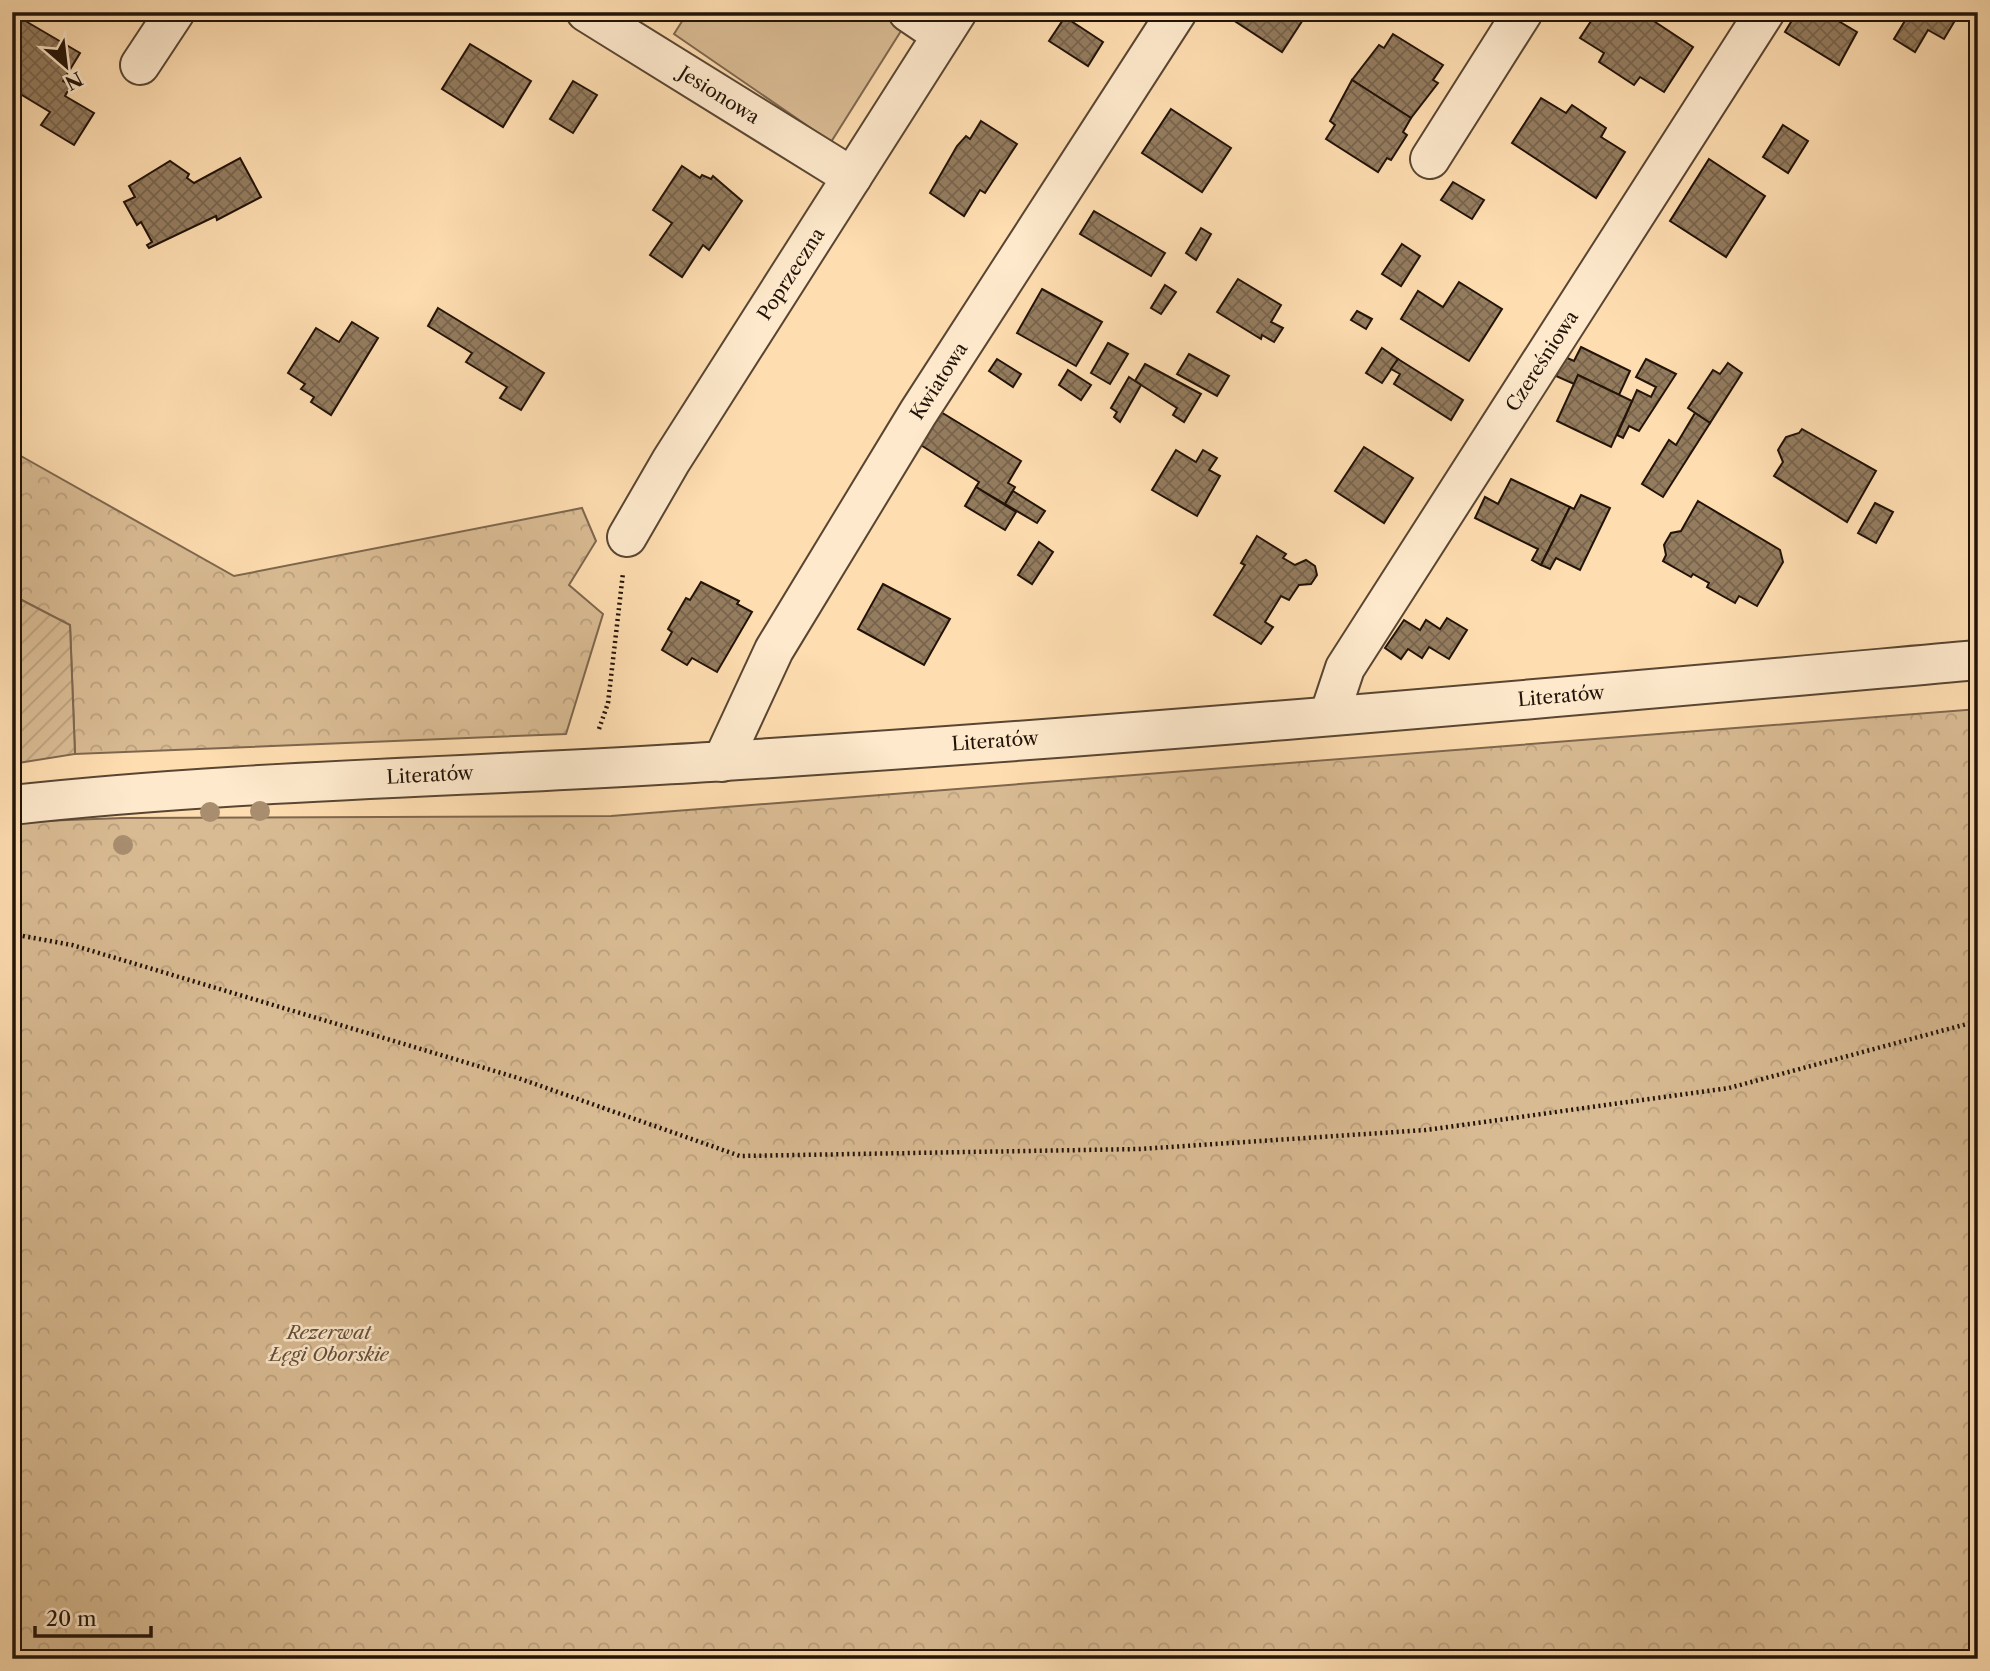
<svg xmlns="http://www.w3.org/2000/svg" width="1990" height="1671" font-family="'Libre Caslon Text',serif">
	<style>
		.green { fill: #d9bb93; stroke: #7e674e; stroke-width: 2 }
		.forest { fill: url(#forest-crowns); stroke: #7e674e; stroke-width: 2 }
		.garden { fill: url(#garden-furrows); stroke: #7e674e; stroke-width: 2 }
		.building { fill: url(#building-cross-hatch); stroke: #221308; stroke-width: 2 }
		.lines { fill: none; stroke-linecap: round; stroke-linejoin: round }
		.minor-casing { stroke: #594632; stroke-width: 42 }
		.path { stroke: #221308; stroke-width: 4.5; stroke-dasharray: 2 3.5; stroke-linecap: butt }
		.minor { stroke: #fee9cc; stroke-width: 38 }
		.tree { fill: #a88e6f }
		.labels { text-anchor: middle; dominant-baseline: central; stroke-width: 5; stroke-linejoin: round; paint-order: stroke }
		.street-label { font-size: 19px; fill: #221308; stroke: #fee9cc }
		.park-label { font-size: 19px; font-style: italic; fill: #624e39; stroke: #fee9cc }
	</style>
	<defs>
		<pattern id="forest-crowns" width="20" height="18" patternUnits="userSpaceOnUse" patternTransform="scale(1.75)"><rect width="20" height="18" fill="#d9bb93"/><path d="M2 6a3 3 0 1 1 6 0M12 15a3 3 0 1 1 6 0" fill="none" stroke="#baa07d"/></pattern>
		<pattern id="garden-furrows" width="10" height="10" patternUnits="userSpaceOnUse" patternTransform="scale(1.75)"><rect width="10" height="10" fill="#d9bb93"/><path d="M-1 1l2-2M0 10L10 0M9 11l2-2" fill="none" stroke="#baa07d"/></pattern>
		<pattern id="building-cross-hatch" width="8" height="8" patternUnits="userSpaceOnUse" patternTransform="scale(1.75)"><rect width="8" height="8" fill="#947c5f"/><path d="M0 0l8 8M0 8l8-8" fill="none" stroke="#78644c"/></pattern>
	</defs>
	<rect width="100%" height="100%" fill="#feddb0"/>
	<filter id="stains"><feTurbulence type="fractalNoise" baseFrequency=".00286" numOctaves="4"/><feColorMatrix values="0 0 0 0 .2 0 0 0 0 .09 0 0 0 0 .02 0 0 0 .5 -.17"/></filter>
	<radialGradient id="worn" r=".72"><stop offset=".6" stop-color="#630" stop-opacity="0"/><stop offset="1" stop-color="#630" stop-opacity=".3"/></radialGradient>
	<path class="green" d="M 688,12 L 890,12 L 906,23 L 831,142 L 674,34 Z"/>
	<g class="forest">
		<path d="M 12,451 L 234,576 L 582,508 L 596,541 L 569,585 L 603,614 L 566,734 L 75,754 L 70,625 L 12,595 Z"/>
		<path d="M 1978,709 L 1978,1659 L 12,1659 L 12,822 L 123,818 L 611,816 Z"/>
	</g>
	<path class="garden" d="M 12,595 L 70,625 L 75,754 L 12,764 Z"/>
	<g class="building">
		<path d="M 1234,12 L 1308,12 L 1282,52 L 1230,18 Z"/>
		<path d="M 1597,12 L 1640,12 L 1693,47 L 1664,92 L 1640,77 L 1634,85 L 1599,62 L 1604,53 L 1580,38 Z"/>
		<path d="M 1797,12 L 1823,12 L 1857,32 L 1839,65 L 1785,32 Z"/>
		<path d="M 1895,12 L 1960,12 L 1944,39 L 1928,30 L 1915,52 L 1894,39 L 1906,19 Z"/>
		<path d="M 1065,17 L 1103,42 L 1088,66 L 1049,41 Z"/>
		<path d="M 22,19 L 80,53 L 63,81 L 71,85 L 65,96 L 94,113 L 74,145 L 41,125 L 50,112 L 12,89 L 12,34 Z"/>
		<path d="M 1393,34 L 1443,65 L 1433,80 L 1438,83 L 1411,118 L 1352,80 L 1379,45 L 1384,48 Z"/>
		<path d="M 470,44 L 531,81 L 503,127 L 442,89 Z"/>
		<path d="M 1352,80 L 1411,118 L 1403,132 L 1407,135 L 1391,160 L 1387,158 L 1378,172 L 1326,139 L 1335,125 L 1330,121 Z"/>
		<path d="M 573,81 L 597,95 L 573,133 L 550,119 Z"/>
		<path d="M 1541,98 L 1566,113 L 1572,105 L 1606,128 L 1601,137 L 1625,152 L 1596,198 L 1512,143 Z"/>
		<path d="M 1171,109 L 1231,148 L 1202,192 L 1142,153 Z"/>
		<path d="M 981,121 L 1017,144 L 985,193 L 980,190 L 964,216 L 930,193 L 957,146 L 966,136 L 970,139 Z"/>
		<path d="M 1783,125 L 1808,141 L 1788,173 L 1763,157 Z"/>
		<path d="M 240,158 L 261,197 L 217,220 L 216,216 L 149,248 L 147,245 L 152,242 L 141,222 L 137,225 L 124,202 L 135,197 L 129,186 L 170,161 L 189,174 L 187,178 L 194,183 Z"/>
		<path d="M 1709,159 L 1765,196 L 1726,257 L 1670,221 Z"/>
		<path d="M 682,166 L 700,178 L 702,175 L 711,179 L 713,176 L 742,201 L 709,250 L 703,245 L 682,277 L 650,255 L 672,223 L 653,210 Z"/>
		<path d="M 1453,182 L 1484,200 L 1472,219 L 1441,200 Z"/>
		<path d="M 1094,211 L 1165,253 L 1151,276 L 1080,234 Z"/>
		<path d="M 1201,228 L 1211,234 L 1196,260 L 1186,253 Z"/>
		<path d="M 1402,244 L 1420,256 L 1401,286 L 1382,274 Z"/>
		<path d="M 1238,279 L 1281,305 L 1271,322 L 1283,328 L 1274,342 L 1262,335 L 1261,339 L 1217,312 Z"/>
		<path d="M 1459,282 L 1502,309 L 1469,361 L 1401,319 L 1418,291 L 1443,307 Z"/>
		<path d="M 1165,285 L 1176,292 L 1161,314 L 1151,308 Z"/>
		<path d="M 1042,289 L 1102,322 L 1076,366 L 1017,333 Z"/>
		<path d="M 438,308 L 544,373 L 521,410 L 500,398 L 507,387 L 466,362 L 472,353 L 428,326 Z"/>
		<path d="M 1357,311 L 1372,319 L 1366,329 L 1351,320 Z"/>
		<path d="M 352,322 L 378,338 L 331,415 L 311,402 L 314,397 L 301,389 L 305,384 L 288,373 L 316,328 L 339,342 Z"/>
		<path d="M 1108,343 L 1128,354 L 1110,384 L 1091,373 Z"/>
		<path d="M 1581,347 L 1630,371 L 1619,395 L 1578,375 L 1574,384 L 1556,376 L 1565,357 L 1574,361 Z"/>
		<path d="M 1382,348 L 1398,359 L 1382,383 L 1366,373 Z"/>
		<path d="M 1189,354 L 1229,376 L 1217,396 L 1177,374 Z"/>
		<path d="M 997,359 L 1021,374 L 1013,387 L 989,371 Z"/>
		<path d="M 1398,359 L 1463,400 L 1451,420 L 1394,384 L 1400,374 L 1391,369 Z"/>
		<path d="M 1646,359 L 1676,374 L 1639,431 L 1629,426 L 1623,438 L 1617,435 L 1637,390 L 1651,397 L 1656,387 L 1636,377 Z"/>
		<path d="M 1728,363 L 1742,373 L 1710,423 L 1688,408 L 1713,370 L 1720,374 Z"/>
		<path d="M 1145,364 L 1201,394 L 1184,422 L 1173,415 L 1177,408 L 1135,381 Z"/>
		<path d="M 1068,370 L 1091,385 L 1081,400 L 1059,385 Z"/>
		<path d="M 1578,375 L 1632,401 L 1611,447 L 1557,421 Z"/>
		<path d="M 1129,377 L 1141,385 L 1120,422 L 1114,417 L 1117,412 L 1111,408 Z"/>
		<path d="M 936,409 L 1021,461 L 1008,483 L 1015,487 L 1005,504 L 976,487 L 979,482 L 916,442 Z"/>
		<path d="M 1695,413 L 1710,423 L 1663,497 L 1642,484 L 1669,440 L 1676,445 Z"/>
		<path d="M 1802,429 L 1876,471 L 1847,522 L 1774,476 L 1783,462 L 1778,450 L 1786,437 L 1799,433 Z"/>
		<path d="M 1364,447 L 1413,478 L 1384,523 L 1335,491 Z"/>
		<path d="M 1176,450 L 1196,462 L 1203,450 L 1217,458 L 1209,470 L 1220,476 L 1197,516 L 1152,490 Z"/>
		<path d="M 1511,479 L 1570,507 L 1541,565 L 1532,560 L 1538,549 L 1475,518 L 1485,497 L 1498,504 Z"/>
		<path d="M 976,487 L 1016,512 L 1005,530 L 965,506 Z"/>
		<path d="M 1013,491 L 1045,511 L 1037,523 L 1005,504 Z"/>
		<path d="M 1581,495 L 1610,508 L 1580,570 L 1556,558 L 1550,569 L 1541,565 L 1570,507 L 1574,509 Z"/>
		<path d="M 1698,501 L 1780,550 L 1783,562 L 1757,606 L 1739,596 L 1735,603 L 1707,587 L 1709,583 L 1693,574 L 1691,577 L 1663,561 L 1666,555 L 1664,545 L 1671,533 L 1681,531 Z"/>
		<path d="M 1875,503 L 1893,512 L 1876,543 L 1858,533 Z"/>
		<path d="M 1257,536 L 1286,554 L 1283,558 L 1295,565 L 1306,560 L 1315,566 L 1317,575 L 1311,584 L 1299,585 L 1289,600 L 1281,596 L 1265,622 L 1273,627 L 1261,644 L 1214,615 L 1245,565 L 1241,563 Z"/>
		<path d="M 1039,542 L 1053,552 L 1032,584 L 1018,575 Z"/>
		<path d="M 701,582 L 739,601 L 737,604 L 752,612 L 717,672 L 692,658 L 687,665 L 662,650 L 672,632 L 668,629 L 686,598 L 690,600 Z"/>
		<path d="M 883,584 L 950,619 L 924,665 L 858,629 Z"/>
		<path d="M 1447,618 L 1467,630 L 1449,659 L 1429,647 L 1422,658 L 1408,649 L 1401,659 L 1385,648 L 1404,620 L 1420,630 L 1426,620 L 1440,629 Z"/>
	</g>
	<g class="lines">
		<defs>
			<g id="minor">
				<path d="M 586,12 L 852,177"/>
				<path d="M 908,12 L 942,35"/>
				<path d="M 140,65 L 175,12"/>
				<path d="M 1430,159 L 1523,12"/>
				<path d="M 627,537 L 671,461 L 957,12"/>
				<path d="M 1329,716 L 1345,668 L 1765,12"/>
				<path d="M 722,762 L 774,650 L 918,413 L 1177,12"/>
				<path d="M 12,805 C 249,779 487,777 724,761 C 1142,735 1560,697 1978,660"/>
			</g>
		</defs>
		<use href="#minor" class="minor-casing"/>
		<g class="path">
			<path d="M 599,729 L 608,703 L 623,573"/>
			<path d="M 12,934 L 72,945 L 518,1078 L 740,1156 L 1140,1149 L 1426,1130 L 1729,1088 L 1978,1021"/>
		</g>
		<use href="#minor" class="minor"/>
	</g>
	<g class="tree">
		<circle cx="260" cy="811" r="10"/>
		<circle cx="210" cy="812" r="10"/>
		<circle cx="123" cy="845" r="10"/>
	</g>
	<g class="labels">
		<g class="street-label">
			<text transform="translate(719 95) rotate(32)">Jesionowa</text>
			<text transform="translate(791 274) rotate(-57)">Poprzeczna</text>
			<text transform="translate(1542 361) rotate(-57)">Czereśniowa</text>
			<text transform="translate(939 381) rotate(-57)">Kwiatowa</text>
			<text transform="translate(1561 696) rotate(-5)">Literatów</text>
			<text transform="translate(995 741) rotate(-4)">Literatów</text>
			<text transform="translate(430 775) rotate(-3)">Literatów</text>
		</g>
		<g class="park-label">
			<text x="329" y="1332">Rezerwat<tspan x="329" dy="22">Łęgi Oborskie</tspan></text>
		</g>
	</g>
	<rect width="1990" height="1671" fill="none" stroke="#feddb0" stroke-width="42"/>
	<rect x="14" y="14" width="1962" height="1643" fill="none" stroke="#221308" stroke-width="3.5"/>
	<rect x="21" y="21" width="1948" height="1629" fill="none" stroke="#221308" stroke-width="2"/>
	<g transform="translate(66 66) rotate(152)" stroke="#fee9cc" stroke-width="5" paint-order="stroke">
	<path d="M0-5L12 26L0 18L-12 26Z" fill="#221308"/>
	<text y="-10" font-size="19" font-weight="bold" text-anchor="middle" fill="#221308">N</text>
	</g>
	<path d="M35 1626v10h116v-10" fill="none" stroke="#221308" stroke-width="3.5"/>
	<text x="46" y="1626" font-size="21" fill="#221308" stroke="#fee9cc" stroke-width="5" paint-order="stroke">20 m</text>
	<rect width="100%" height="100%" filter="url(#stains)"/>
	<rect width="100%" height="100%" fill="url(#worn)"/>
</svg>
